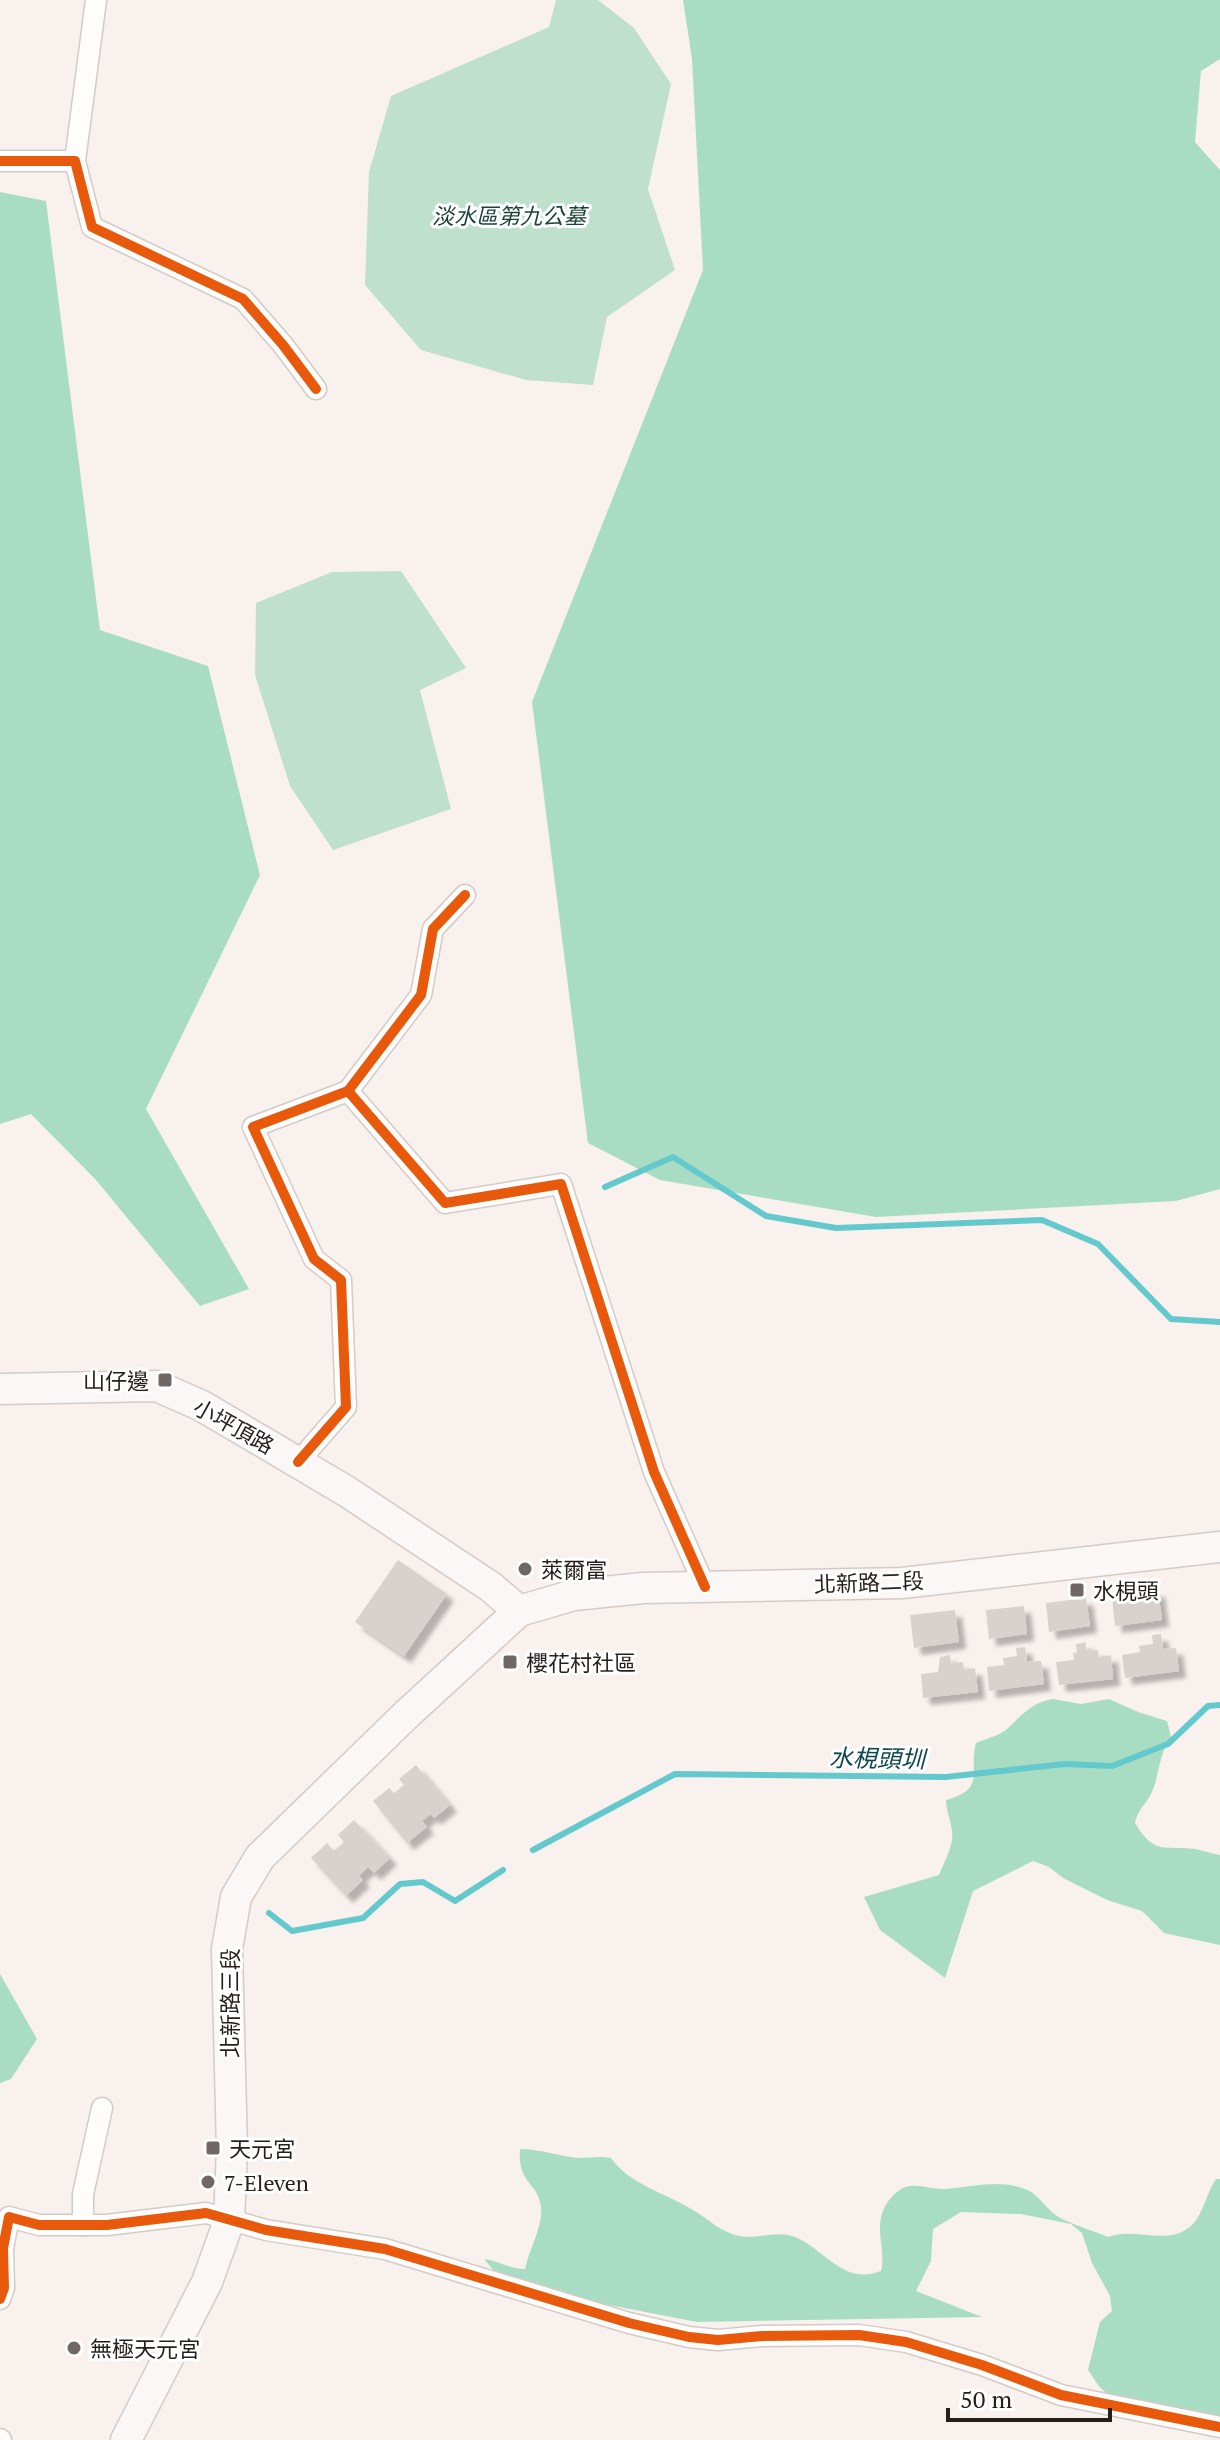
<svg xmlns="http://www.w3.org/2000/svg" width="1220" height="2440" font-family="'PT Serif','Noto Sans TC',serif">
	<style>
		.green { fill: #c0e0ce }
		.forest { fill: #a9ddc3 }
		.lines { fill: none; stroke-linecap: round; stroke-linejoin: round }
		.stream { stroke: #64c9cd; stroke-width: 6 }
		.building { fill: #d8d1ce; filter: url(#shadow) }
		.street-casing { stroke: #d3cbc8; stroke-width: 23 }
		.secondary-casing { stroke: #d3cbc8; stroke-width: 33 }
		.street { stroke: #fefdfc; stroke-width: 20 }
		.secondary { stroke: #fbf7f6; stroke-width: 30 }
		.cycleway-casing { stroke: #fff; stroke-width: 15 }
		.cycleway { stroke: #e8590c; stroke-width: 10 }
		.poi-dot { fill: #706865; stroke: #fff; stroke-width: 3 }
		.labels { text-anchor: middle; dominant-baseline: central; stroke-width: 6; stroke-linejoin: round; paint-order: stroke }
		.park-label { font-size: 22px; font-style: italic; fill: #194432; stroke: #fff }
		.poi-label { font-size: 22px; fill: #261e1b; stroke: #fff; text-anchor: start }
		.street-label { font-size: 22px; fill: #261e1b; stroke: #fff }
		.water-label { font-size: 24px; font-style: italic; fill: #0d494c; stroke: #fff }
	</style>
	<defs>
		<filter id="shadow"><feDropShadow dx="7" dy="7" stdDeviation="2" flood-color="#0004"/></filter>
	</defs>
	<rect width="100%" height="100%" fill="#f8f1ee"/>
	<g class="green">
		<path d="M 556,0 L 598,0 L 634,28 L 671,84 L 648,189 L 675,270 L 607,317 L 593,385 L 526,380 L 421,350 L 365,285 L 369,172 L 391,96 L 549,27 Z"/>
		<path d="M 401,571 L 466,668 L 420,690 L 451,809 L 333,850 L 290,786 L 255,675 L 256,603 L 332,572 Z"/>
	</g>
	<g class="forest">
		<path d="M 683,0 L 1220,0 L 1220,59 L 1201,71 L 1195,142 L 1220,170 L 1220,1189 L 1176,1201 L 876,1217 L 660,1180 L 588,1143 L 532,702 L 703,270 L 692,59 Z"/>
		<path d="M 0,192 L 46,201 L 100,630 L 208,666 L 260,875 L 146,1109 L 249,1289 L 200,1306 L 96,1180 L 31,1114 L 0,1124 Z"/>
		<path d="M 1053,1699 L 1081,1704 L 1109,1699 L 1138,1712 L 1167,1721 L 1171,1737 C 1157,1759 1160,1775 1151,1794 C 1145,1806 1139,1807 1135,1823 C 1155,1856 1164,1845 1195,1849 C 1203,1850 1211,1854 1220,1855 L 1220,1945 L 1164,1933 L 1142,1911 L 1107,1900 L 1063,1878 L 1049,1867 L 1033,1861 L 973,1891 L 945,1978 L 880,1930 L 864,1897 L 939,1875 C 944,1862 954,1846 952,1831 C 951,1820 946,1811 946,1800 C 987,1789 968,1772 976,1743 C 985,1739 998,1736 1006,1730 C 1021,1716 1032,1702 1053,1699 Z"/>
		<path d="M 0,1974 L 37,2039 L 11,2079 L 0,2083 Z"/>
		<path d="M 520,2149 C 540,2149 558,2156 578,2158 C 590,2158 599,2156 611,2158 C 630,2185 666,2193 693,2210 C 707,2218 718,2230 735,2235 C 755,2241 776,2229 795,2237 C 825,2249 843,2286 881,2271 C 886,2251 875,2231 883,2211 C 886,2202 895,2192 903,2188 C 917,2182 931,2190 946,2189 C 973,2187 998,2179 1025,2189 C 1039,2194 1045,2208 1057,2216 C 1072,2225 1092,2230 1108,2237 C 1136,2226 1169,2248 1193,2224 C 1203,2214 1207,2192 1216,2179 L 1220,2179 L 1220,2421 L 1112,2399 L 1098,2385 L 1088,2370 L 1100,2322 L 1112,2311 L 1110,2296 L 1092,2263 L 1082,2233 L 1071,2224 L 1021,2214 L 961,2212 L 933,2229 L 931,2261 L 916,2291 L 982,2317 L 697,2322 L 578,2299 L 495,2272 L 484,2259 C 499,2261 510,2269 525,2269 C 529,2249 543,2227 541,2207 C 539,2183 517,2184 520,2149 Z"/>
	</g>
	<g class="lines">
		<g class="stream">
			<path d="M 605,1187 L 673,1157 L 766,1216 L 836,1228 L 1042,1220 L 1098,1244 L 1171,1319 L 1220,1322"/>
			<path d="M 533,1850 L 675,1774 L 946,1777 L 1065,1764 L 1112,1766 L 1168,1744 L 1208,1706 L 1220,1705"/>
			<path d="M 269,1913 L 292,1931 L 363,1918 L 400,1884 L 423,1882 L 455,1901 L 503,1870"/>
		</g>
	</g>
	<g class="building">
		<path d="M 398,1560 L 447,1594 L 404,1656 L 355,1622 Z"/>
		<path d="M 1158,1590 L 1162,1620 L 1115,1626 L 1112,1596 Z"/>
		<path d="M 1086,1598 L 1090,1626 L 1049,1632 L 1046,1603 Z"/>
		<path d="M 1024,1606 L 1027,1634 L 989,1639 L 986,1610 Z"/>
		<path d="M 955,1610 L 959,1642 L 914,1648 L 910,1615 Z"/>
		<path d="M 1161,1634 L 1163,1649 L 1176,1648 L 1179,1671 L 1125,1678 L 1122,1655 L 1140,1652 L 1139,1646 L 1153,1644 L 1152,1635 Z"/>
		<path d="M 1086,1642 L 1086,1651 L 1098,1650 L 1099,1657 L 1111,1655 L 1113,1679 L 1059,1685 L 1056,1662 L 1074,1660 L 1073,1653 L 1077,1652 L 1076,1644 Z"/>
		<path d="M 1025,1647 L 1027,1662 L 1041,1661 L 1044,1684 L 989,1691 L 987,1667 L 1004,1665 L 1003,1658 L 1017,1656 L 1016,1648 Z"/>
		<path d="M 950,1655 L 951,1664 L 963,1662 L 964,1670 L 975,1668 L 978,1692 L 923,1698 L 921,1674 L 938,1672 L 940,1657 Z"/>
		<path d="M 416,1765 L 450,1805 L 434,1818 L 431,1814 L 422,1821 L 427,1827 L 407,1843 L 373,1801 L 389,1788 L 394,1793 L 404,1785 L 399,1779 Z"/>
		<path d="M 354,1820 L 390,1858 L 374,1873 L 368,1867 L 359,1876 L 363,1880 L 346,1896 L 311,1858 L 327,1843 L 334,1851 L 344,1842 L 338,1835 Z"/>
	</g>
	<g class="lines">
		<defs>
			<g id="street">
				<path d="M 0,161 L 75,161 L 92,227 L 243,299 L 283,345 L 316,389"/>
				<path d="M 75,161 L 96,0"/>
				<path d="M 348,1091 L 445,1203 L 561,1184 L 654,1472 L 705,1587"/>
				<path d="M 298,1462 L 346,1407 L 341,1280 L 314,1259 L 253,1127 L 348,1091 L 421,995 L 433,929 L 465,895"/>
				<path d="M 83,2225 L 83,2194 L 102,2108"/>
				<path d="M 0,2299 L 4,2288 L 3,2248 L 9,2217 L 39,2225 L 107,2225 L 206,2213 L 266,2230 L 385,2249 L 629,2323 L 689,2337 L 718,2340 L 762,2336 L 859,2335 L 906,2342 L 982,2365 L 1061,2395 L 1220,2427"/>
				<path d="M 0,2439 L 1,2440"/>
			</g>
			<g id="secondary">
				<path d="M 0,1389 L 157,1386 L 202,1406 L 346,1491 L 491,1587 L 519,1611"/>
				<path d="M 126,2440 L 207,2282 L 229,2221 L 232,2150 L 227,1949 L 236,1897 L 260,1857 L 406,1715 L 519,1611 L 574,1595 L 643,1588 L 902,1583 L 1220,1547"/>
			</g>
		</defs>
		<use href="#street" class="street-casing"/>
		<use href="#secondary" class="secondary-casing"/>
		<use href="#street" class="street"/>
		<use href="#secondary" class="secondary"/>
		<defs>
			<g id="cycleway">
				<path d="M 0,161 L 75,161 L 92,227 L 243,299 L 283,345 L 316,389"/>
				<path d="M 348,1091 L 445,1203 L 561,1184 L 654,1472 L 705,1587"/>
				<path d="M 298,1462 L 346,1407 L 341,1280 L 314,1259 L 253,1127 L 348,1091 L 421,995 L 433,929 L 465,895"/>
				<path d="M 0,2299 L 4,2288 L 3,2248 L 9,2217 L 39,2225 L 107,2225 L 206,2213 L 266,2230 L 385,2249 L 629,2323 L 689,2337 L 718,2340 L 762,2336 L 859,2335 L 906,2342 L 982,2365 L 1061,2395 L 1220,2427"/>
			</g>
		</defs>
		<use href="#cycleway" class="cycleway-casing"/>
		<use href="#cycleway" class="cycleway"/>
	</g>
	<g class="poi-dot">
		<rect x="157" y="1372" width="16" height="16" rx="4"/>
		<circle cx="525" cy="1569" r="8"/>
		<rect x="1069" y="1582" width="16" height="16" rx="4"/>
		<rect x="502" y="1654" width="16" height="16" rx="4"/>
		<rect x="205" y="2140" width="16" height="16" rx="4"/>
		<circle cx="208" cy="2182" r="8"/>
		<circle cx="74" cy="2348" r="8"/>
	</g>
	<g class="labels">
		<g class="park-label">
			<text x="509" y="215">淡水區第九公墓</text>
		</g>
		<g class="poi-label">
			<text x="149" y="1380" text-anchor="end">山仔邊</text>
			<text x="541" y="1569">萊爾富</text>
			<text x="1093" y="1590">水梘頭</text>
			<text x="526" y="1662">櫻花村社區</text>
			<text x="229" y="2148">天元宮</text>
			<text x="224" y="2182">7-Eleven</text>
			<text x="90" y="2348">無極天元宮</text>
		</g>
		<g class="street-label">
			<text transform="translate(234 1426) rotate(29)">小坪頂路</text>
			<text transform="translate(869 1582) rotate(-2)">北新路二段</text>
			<text transform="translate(229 2003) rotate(-90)">北新路三段</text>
		</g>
		<g class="water-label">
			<text transform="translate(877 1758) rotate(1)">水梘頭圳</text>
		</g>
	</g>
	<path d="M948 2408v12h162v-12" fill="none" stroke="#261e1b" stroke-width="4"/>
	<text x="960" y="2408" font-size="24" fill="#261e1b" stroke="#ffffff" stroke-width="6" paint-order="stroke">50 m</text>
</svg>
